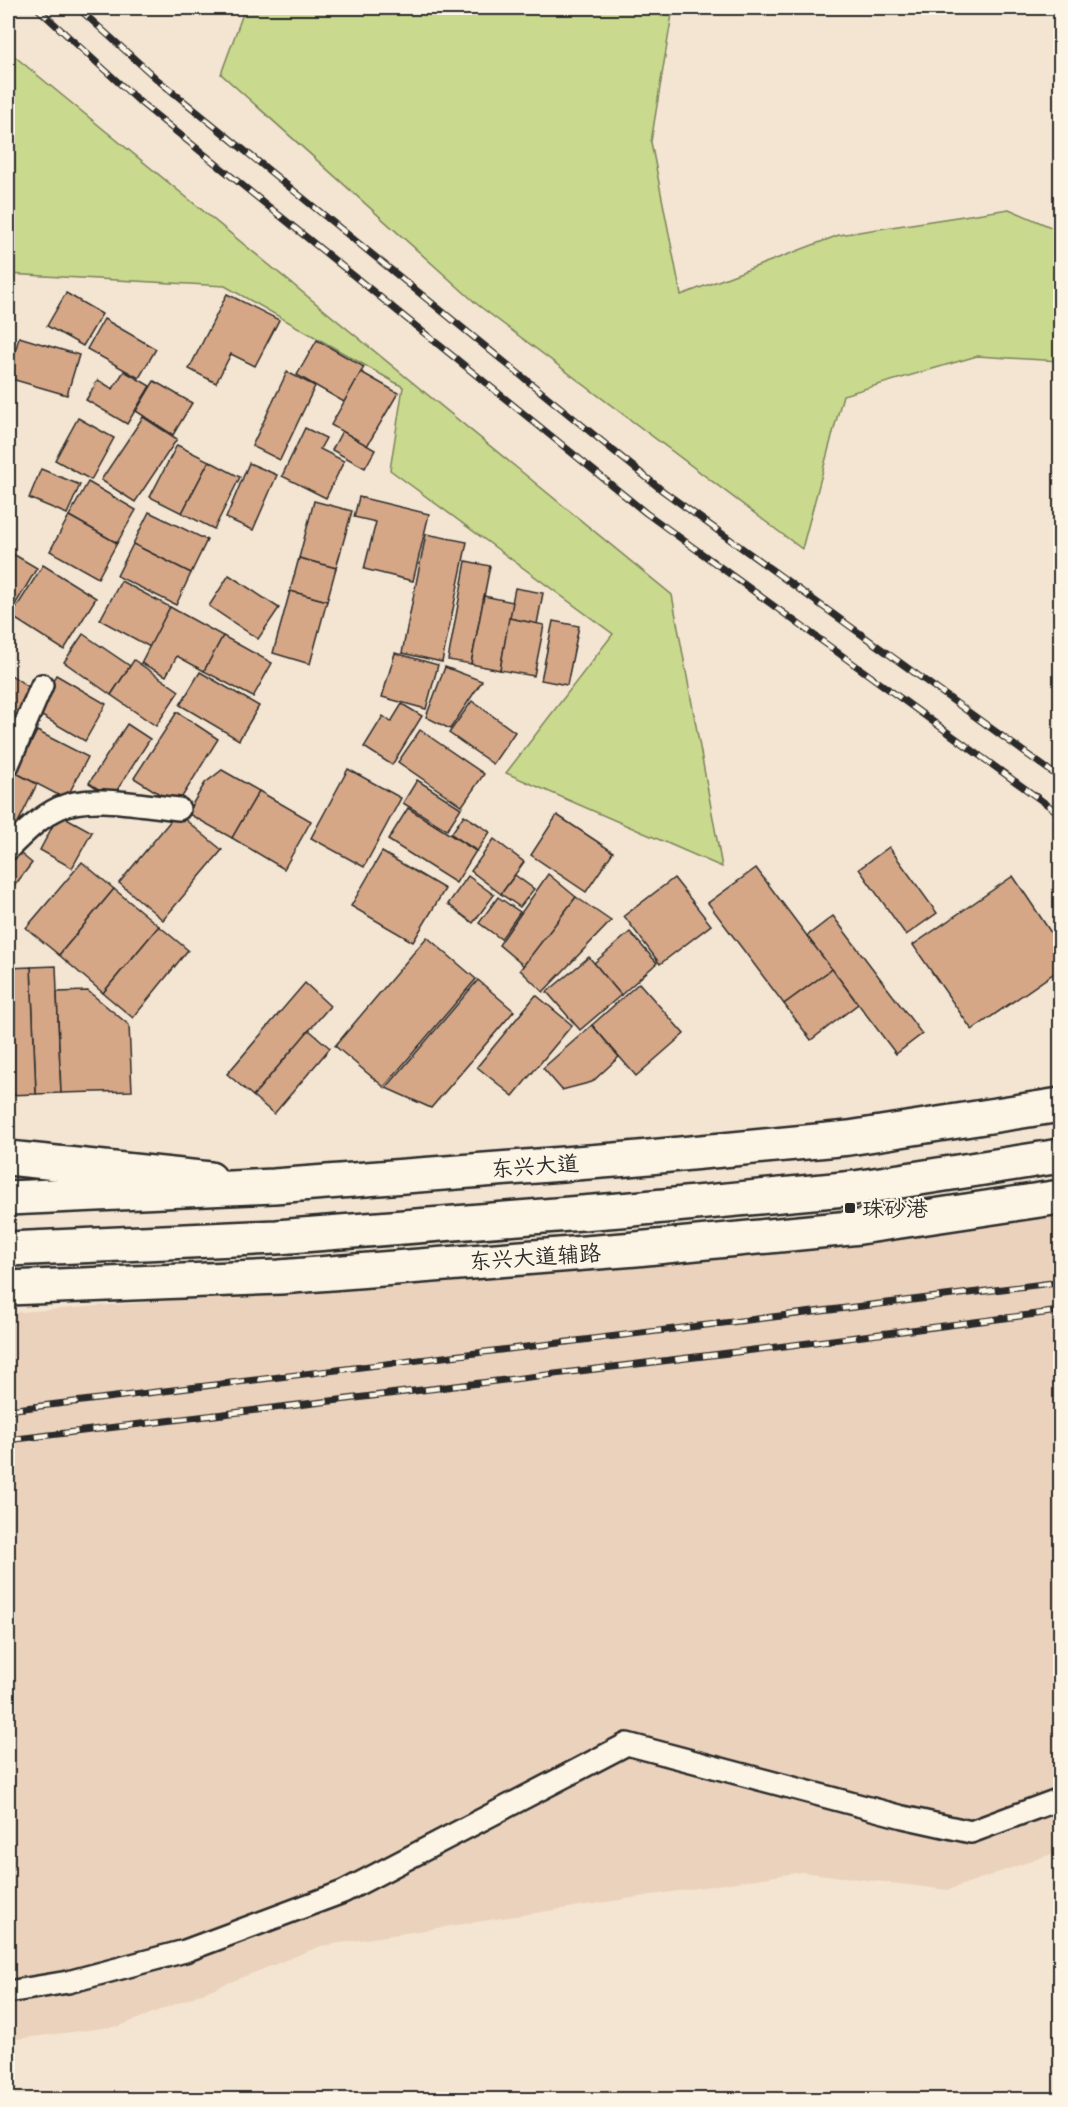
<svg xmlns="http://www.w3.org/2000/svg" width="1068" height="2107" font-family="'Shantell Sans','LXGW WenKai TC',sans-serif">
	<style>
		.built { fill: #ebd2bc }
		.green { fill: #c9d98d; stroke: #7a825c; stroke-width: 1.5 }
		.building { fill: #d5a787; stroke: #2b2b2b; stroke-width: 1.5 }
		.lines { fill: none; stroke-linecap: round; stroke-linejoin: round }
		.service-casing { stroke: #2b2b2b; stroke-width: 26 }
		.minor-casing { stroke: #2b2b2b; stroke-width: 38 }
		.secondary-casing { stroke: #2b2b2b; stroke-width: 38 }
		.service { stroke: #fcf5e5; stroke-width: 21 }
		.minor { stroke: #fcf5e5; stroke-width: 33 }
		.secondary { stroke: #fcf5e5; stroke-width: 33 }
		.rail-casing { stroke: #2b2b2b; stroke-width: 7 }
		.rail { stroke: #fcf5e5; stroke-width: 4.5; stroke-dasharray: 14; stroke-linecap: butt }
		.poi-dot { fill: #2b2b2b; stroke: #fcf5e5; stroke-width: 2 }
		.labels { text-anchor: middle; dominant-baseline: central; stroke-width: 4.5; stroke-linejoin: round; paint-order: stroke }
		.street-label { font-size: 22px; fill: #2b2b2b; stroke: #fcf5e5 }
		.poi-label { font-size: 22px; fill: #2b2b2b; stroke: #fcf5e5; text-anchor: start }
	</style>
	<rect width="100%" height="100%" fill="#f4e5d2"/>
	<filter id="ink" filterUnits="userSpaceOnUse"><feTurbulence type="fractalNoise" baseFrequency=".0167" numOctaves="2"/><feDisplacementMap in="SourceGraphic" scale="12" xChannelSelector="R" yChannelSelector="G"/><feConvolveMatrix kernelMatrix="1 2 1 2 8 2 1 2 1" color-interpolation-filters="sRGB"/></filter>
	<g filter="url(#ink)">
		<path class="built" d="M 1060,1210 L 1060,1851 L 948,1890 L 802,1872 L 321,1946 L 120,2026 L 8,2040 L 8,1313 L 638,1264 Z"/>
		<g class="green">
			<path d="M 245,8 L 673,8 L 651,142 L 681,295 L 839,235 L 1009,209 L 1060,231 L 1060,361 L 977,356 L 843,395 L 802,549 L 478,305 L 221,74 Z"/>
			<path d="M 8,51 L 672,595 L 722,867 L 506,773 L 613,634 L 390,470 L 403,387 L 225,286 L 8,274 Z"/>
		</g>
		<g class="building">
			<path d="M 66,293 L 102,314 L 83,346 L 47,326 Z"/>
			<path d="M 227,294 L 279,320 L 255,366 L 231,354 L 216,383 L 189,369 Z"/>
			<path d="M 104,319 L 156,349 L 139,378 L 87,349 Z"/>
			<path d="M 19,337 L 79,355 L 67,395 L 8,378 Z"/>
			<path d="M 317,340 L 364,367 L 344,402 L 297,375 Z"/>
			<path d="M 124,371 L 150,386 L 127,424 L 86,400 L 98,380 L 113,389 Z"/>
			<path d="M 287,372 L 315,386 L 280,460 L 252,446 Z"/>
			<path d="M 361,372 L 398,393 L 367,446 L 331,425 Z"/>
			<path d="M 154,381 L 192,403 L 173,435 L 136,411 Z"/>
			<path d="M 143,417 L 177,439 L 135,502 L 101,480 Z"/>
			<path d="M 78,418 L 114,438 L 91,480 L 55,460 Z"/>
			<path d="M 305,428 L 326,438 L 320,449 L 344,461 L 326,498 L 282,476 Z"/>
			<path d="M 342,431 L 375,450 L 365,468 L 332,450 Z"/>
			<path d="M 177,445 L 209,461 L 182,513 L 150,497 Z"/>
			<path d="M 209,461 L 240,477 L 214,529 L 182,513 Z"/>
			<path d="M 249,463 L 277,475 L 253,530 L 226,518 Z"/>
			<path d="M 41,469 L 80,485 L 67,514 L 29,498 Z"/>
			<path d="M 88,482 L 136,510 L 117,543 L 69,516 Z"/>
			<path d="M 359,497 L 429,514 L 413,581 L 364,569 L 376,522 L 354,517 Z"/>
			<path d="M 314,501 L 352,511 L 336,568 L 299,558 Z"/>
			<path d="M 149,512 L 207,540 L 191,573 L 133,544 Z"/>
			<path d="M 69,516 L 117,543 L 98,578 L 50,551 Z"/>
			<path d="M 426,534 L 467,542 L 442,662 L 402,653 Z"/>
			<path d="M 133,544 L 191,573 L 176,605 L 117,576 Z"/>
			<path d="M 8,551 L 37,568 L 15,605 L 8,601 Z"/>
			<path d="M 299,558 L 336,568 L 327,601 L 290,591 Z"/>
			<path d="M 466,561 L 490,566 L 471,664 L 448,660 Z"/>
			<path d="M 43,565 L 96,598 L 64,650 L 11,616 Z"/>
			<path d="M 229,575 L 279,608 L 258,639 L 209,606 Z"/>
			<path d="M 121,581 L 170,607 L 150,647 L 100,620 Z"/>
			<path d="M 515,588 L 543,593 L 537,624 L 509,618 Z"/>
			<path d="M 290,591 L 327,601 L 310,664 L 273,653 Z"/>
			<path d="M 484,596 L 513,602 L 500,670 L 471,664 Z"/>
			<path d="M 170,607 L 223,636 L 204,671 L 177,656 L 166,676 L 141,663 Z"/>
			<path d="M 509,618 L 544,625 L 534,676 L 500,670 Z"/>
			<path d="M 553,621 L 579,626 L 567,685 L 541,680 Z"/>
			<path d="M 83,634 L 130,666 L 111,695 L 64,662 Z"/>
			<path d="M 223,636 L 272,663 L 253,697 L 204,671 Z"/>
			<path d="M 395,653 L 438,665 L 426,709 L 382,697 Z"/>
			<path d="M 134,660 L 179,691 L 156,726 L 111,695 Z"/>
			<path d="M 445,667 L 482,681 L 450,729 L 426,717 Z"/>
			<path d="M 200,672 L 259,706 L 239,740 L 180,705 Z"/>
			<path d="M 8,673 L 36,692 L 10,730 L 8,728 Z"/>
			<path d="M 56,675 L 106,704 L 85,741 L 35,712 Z"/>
			<path d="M 472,701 L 515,732 L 493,764 L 449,733 Z"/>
			<path d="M 402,704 L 422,716 L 392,765 L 364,747 L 383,716 L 391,722 Z"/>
			<path d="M 177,712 L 218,739 L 177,805 L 134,778 Z"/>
			<path d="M 127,724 L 150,739 L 112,798 L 89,783 Z"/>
			<path d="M 420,730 L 484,774 L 462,806 L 398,762 Z"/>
			<path d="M 37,731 L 88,757 L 66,799 L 16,773 Z"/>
			<path d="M 348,769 L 401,798 L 364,867 L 311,838 Z"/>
			<path d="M 222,770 L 259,791 L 232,838 L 187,813 L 205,783 Z"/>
			<path d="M 16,773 L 37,784 L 8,843 L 8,790 Z"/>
			<path d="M 417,780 L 461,808 L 447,830 L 403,803 Z"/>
			<path d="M 259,791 L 311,821 L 284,869 L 232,838 Z"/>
			<path d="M 408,808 L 476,851 L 456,883 L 388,840 Z"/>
			<path d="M 177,813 L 222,850 L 163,920 L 119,883 Z"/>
			<path d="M 59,814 L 92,832 L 72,868 L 40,850 Z"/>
			<path d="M 464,815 L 490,832 L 477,851 L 451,834 Z"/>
			<path d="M 557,815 L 613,852 L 586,892 L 531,855 Z"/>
			<path d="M 494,839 L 524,862 L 501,894 L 471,871 Z"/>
			<path d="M 889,847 L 937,913 L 906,935 L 859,869 Z"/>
			<path d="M 15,849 L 32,863 L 8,894 L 8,859 Z"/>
			<path d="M 382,852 L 445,889 L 413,942 L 351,906 Z"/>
			<path d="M 82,862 L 114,889 L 59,955 L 26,928 Z"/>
			<path d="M 756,868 L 832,969 L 784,1004 L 708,903 Z"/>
			<path d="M 548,874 L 576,897 L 524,966 L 499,945 Z"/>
			<path d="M 515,875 L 534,889 L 520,907 L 501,894 Z"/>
			<path d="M 468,876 L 494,895 L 473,923 L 448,904 Z"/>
			<path d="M 1013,876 L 1060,946 L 1060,969 L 972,1030 L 913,945 Z"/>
			<path d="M 674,878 L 711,925 L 660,964 L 624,916 Z"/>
			<path d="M 114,889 L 159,926 L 103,993 L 59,955 Z"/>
			<path d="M 498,897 L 520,912 L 501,939 L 479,923 Z"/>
			<path d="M 576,897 L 611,921 L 543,992 L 520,970 Z"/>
			<path d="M 833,916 L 922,1034 L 896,1054 L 807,936 Z"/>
			<path d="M 159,926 L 188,950 L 133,1018 L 103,993 Z"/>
			<path d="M 630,932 L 657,963 L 621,995 L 594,963 Z"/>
			<path d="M 427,937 L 476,979 L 384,1087 L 335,1046 Z"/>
			<path d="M 589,957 L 621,995 L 580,1030 L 547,992 Z"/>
			<path d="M 56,966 L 61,1093 L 36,1094 L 31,967 Z"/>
			<path d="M 31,967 L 36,1094 L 8,1095 L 8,968 Z"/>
			<path d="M 832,969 L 858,1004 L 811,1040 L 784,1004 Z"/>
			<path d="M 478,980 L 514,1011 L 431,1108 L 386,1088 Z"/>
			<path d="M 305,983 L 330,1006 L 253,1096 L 227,1074 Z"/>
			<path d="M 639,983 L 684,1034 L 636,1076 L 592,1025 Z"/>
			<path d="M 88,991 L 129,1025 L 132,1091 L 61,1093 L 57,992 Z"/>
			<path d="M 536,995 L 572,1025 L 513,1096 L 477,1067 Z"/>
			<path d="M 592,1025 L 619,1057 L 592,1082 L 562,1090 L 543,1068 Z"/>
			<path d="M 309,1030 L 330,1048 L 274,1114 L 253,1096 Z"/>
		</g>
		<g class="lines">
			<defs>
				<g id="service">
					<path d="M 8,765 L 42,685"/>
					<path d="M 8,849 C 23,834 40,817 59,808 C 89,793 145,806 179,809"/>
					<path d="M 8,1992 L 68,1982 L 185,1951 L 343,1892 L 627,1744 L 903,1817 L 971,1832 L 1060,1799"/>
				</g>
				<g id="minor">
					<path d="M 8,1158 L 210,1179"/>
					<path d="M 8,1288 L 280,1277 L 636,1249 L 860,1227 L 1060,1197"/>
				</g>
				<g id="secondary">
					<path d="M 8,1198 L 274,1186 L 628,1159 L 849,1138 L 1060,1105"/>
					<path d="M 8,1249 L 277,1237 L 632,1209 L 855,1188 L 1060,1156"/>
				</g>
			</defs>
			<use href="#service" class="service-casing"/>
			<use href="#minor" class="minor-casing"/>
			<use href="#secondary" class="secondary-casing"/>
			<use href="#service" class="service"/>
			<use href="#minor" class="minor"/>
			<use href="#secondary" class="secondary"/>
			<defs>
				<g id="rail">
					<path d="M 37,8 L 141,103 L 646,513 L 1060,814"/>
					<path d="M 78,8 L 159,81 L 663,491 L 1060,778"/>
					<path d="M 8,1410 L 1060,1282"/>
					<path d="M 8,1440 L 745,1351 L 1060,1311"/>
				</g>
			</defs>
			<use href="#rail" class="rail-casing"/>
			<use href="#rail" class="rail"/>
		</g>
	</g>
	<rect class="poi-dot" x="844" y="1202" width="12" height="12" rx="3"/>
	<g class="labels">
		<g class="street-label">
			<text transform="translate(535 1166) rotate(-4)">东兴大道</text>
			<text transform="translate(535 1257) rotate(-4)">东兴大道辅路</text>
		</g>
		<g class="poi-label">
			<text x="862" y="1208">珠砂港</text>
		</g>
	</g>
	<rect width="1068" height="2107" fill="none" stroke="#fcf5e5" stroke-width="30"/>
	<rect x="15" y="15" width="1038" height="2077" fill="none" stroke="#2b2b2b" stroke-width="2" filter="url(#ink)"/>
</svg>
